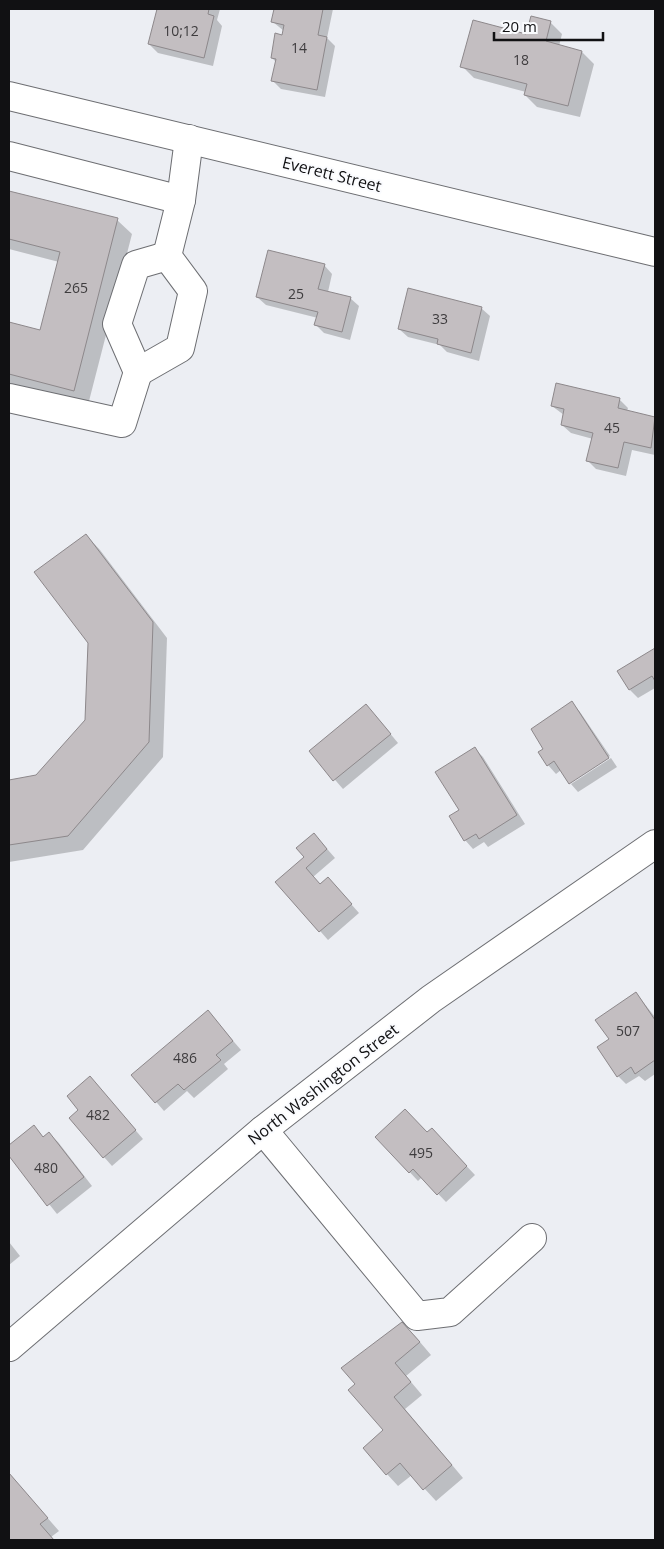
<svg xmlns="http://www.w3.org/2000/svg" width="664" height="1549" font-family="'Open Sans',sans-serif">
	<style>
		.shadow { fill: #0003 }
		.building { fill: #c3bec1; stroke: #8d888b }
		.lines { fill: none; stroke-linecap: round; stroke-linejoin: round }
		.minor-casing { stroke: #6d6e72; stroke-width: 30 }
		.major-casing { stroke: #6d6e72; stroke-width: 30 }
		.minor { stroke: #fff; stroke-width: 28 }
		.major { stroke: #fff; stroke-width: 28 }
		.labels { text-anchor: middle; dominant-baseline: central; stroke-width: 4; stroke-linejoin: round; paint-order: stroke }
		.number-label { font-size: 14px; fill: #3e3c3e }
		.street-label { font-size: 16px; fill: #111113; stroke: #fafbfe }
	</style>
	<rect width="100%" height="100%" fill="#eceef3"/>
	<g class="shadow">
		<path d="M 158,9 L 220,9 L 217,20 L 222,26 L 213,66 L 158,53 L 149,44 Z"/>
		<path d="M 275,9 L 333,9 L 327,38 L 335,46 L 325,97 L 281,89 L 272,80 L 276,62 L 272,58 L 284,31 L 273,22 Z"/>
		<path d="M 550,22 L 562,34 L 559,46 L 582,52 L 594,64 L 580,117 L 537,107 L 525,95 L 526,92 L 474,78 L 462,66 Z"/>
		<path d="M 9,192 L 117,220 L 132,234 L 88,405 L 9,384 L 9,324 L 41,332 L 59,262 L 9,249 Z"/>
		<path d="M 324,265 L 332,274 L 328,292 L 350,298 L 359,306 L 350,340 L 324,333 L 316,325 L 318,318 L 266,305 L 257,297 Z"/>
		<path d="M 481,308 L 490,316 L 479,361 L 447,352 L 440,345 L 408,337 L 399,329 Z"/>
		<path d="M 619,399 L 628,408 L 627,411 L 655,418 L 655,455 L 632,450 L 626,476 L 596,469 L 588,461 L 593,439 L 571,433 L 562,425 L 564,415 L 552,406 Z"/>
		<path d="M 86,535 L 100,550 L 167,638 L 163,757 L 83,850 L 9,862 L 9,781 L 37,776 L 86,720 L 89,643 Z"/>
		<path d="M 655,650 L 655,688 L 638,698 L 630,690 Z"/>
		<path d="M 572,703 L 580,712 L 610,756 L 570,782 L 561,770 L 556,774 L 548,765 L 545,749 Z"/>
		<path d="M 374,714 L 398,743 L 343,789 L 310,751 Z"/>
		<path d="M 475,749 L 483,757 L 525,824 L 488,847 L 484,842 L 473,849 L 465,840 L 461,810 Z"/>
		<path d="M 611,758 L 617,767 L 578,792 L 571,784 Z"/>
		<path d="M 322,843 L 335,858 L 313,877 L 320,885 L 336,887 L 359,913 L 328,940 L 277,882 Z"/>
		<path d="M 636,993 L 655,1017 L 655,1074 L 645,1081 L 639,1076 L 626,1084 L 618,1076 L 610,1040 Z"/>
		<path d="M 216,1021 L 241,1050 L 224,1064 L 228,1069 L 194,1098 L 187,1091 L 164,1111 L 133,1075 Z"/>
		<path d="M 90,1077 L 143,1139 L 112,1166 L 104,1157 Z"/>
		<path d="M 34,1127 L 44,1138 L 49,1134 L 58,1142 L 92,1186 L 57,1214 L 9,1154 L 9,1147 Z"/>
		<path d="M 428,1134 L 440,1138 L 475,1175 L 446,1202 L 422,1177 L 418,1181 L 377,1137 Z"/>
		<path d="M 9,1242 L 20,1256 L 9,1265 Z"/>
		<path d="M 414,1335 L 431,1355 L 406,1376 L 422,1395 L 405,1409 L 463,1478 L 436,1501 L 412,1475 L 398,1486 L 387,1474 L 384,1430 L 350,1390 Z"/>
		<path d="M 9,1474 L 59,1531 L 51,1537 L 54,1540 L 9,1540 Z"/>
	</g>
	<g class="building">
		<path d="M 157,9 L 209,9 L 208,14 L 214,16 L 204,58 L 148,44 Z"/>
		<path d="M 274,9 L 323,9 L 318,35 L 327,37 L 317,90 L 271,81 L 276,59 L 271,58 L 275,33 L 282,35 L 284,25 L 271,22 Z"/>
		<path d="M 531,16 L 551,21 L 546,41 L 582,51 L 568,106 L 524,95 L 527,84 L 460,67 L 473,20 L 526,34 Z"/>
		<path d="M 9,191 L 118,218 L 74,391 L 9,374 L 9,322 L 40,330 L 60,252 L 9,239 Z"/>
		<path d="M 268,250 L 325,264 L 318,289 L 351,297 L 342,332 L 314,325 L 318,312 L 256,297 Z"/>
		<path d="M 408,288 L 482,307 L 471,353 L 437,344 L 438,339 L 398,329 Z"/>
		<path d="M 556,383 L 620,398 L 618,408 L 655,417 L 651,448 L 624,442 L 618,468 L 586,461 L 593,433 L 561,425 L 564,409 L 551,406 Z"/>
		<path d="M 86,534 L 153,622 L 149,742 L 68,836 L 9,845 L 9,780 L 36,775 L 85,720 L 88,643 L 34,572 Z"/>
		<path d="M 655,648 L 655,681 L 652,676 L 629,690 L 617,671 Z"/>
		<path d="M 572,701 L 609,758 L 569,784 L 554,761 L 547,766 L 538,752 L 543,749 L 531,729 Z"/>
		<path d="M 366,704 L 391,734 L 333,781 L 309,751 Z"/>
		<path d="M 475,747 L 517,815 L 479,839 L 476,834 L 464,841 L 449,816 L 459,810 L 435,772 Z"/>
		<path d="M 314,833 L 327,849 L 306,868 L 320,884 L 328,877 L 352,904 L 319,932 L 275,882 L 304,857 L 296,848 Z"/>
		<path d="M 636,992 L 655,1020 L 655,1060 L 635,1074 L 631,1067 L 617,1077 L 597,1047 L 609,1039 L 595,1020 Z"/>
		<path d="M 208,1010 L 233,1041 L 216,1055 L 221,1060 L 184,1090 L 178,1084 L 155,1103 L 131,1075 Z"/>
		<path d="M 90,1076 L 136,1130 L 103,1158 L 69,1118 L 78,1110 L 67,1096 Z"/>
		<path d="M 405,1109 L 427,1132 L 432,1128 L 467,1166 L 437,1195 L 413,1169 L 409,1173 L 375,1137 Z"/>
		<path d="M 34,1125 L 43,1137 L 49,1132 L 84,1177 L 47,1206 L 9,1156 L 9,1145 Z"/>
		<path d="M 402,1322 L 420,1342 L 395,1363 L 411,1382 L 394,1397 L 452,1465 L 423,1490 L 400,1463 L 386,1475 L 363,1448 L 383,1430 L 348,1390 L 355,1384 L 341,1368 Z"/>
		<path d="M 9,1473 L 48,1518 L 40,1524 L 54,1540 L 9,1540 Z"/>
	</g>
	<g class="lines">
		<defs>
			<g id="minor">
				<path d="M 9,96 L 655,252"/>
				<path d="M 9,156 L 181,200"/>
				<path d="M 167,256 L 181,200 L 189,139"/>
				<path d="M 138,372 L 180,348 L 193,291 L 167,256"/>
				<path d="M 9,398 L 122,423 L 138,372 L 117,324 L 136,265 L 167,256"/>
				<path d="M 263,1130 L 417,1316 L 450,1312 L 532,1238"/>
			</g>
			<path id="major" d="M 9,1347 L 263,1130 L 431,999 L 655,844"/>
		</defs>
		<use href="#minor" class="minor-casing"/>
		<use href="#major" class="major-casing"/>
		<use href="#minor" class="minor"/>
		<use href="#major" class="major"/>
	</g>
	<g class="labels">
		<g class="number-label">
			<text x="181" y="30">10;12</text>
			<text x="299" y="47">14</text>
			<text x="521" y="59">18</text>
			<text x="76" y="287">265</text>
			<text x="296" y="293">25</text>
			<text x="440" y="318">33</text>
			<text x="612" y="427">45</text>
			<text x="628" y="1030">507</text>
			<text x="185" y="1057">486</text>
			<text x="98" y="1114">482</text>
			<text x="421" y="1152">495</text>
			<text x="46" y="1167">480</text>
		</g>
		<g class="street-label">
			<text transform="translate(332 174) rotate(14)">Everett Street</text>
			<text transform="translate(323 1084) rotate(-38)">North Washington Street</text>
		</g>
	</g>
	<rect width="664" height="1549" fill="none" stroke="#111113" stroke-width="20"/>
	<path d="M494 32v8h109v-8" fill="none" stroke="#111113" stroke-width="2.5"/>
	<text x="502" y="32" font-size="15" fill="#111113" stroke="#fafbfe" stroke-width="4" paint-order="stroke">20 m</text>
</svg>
